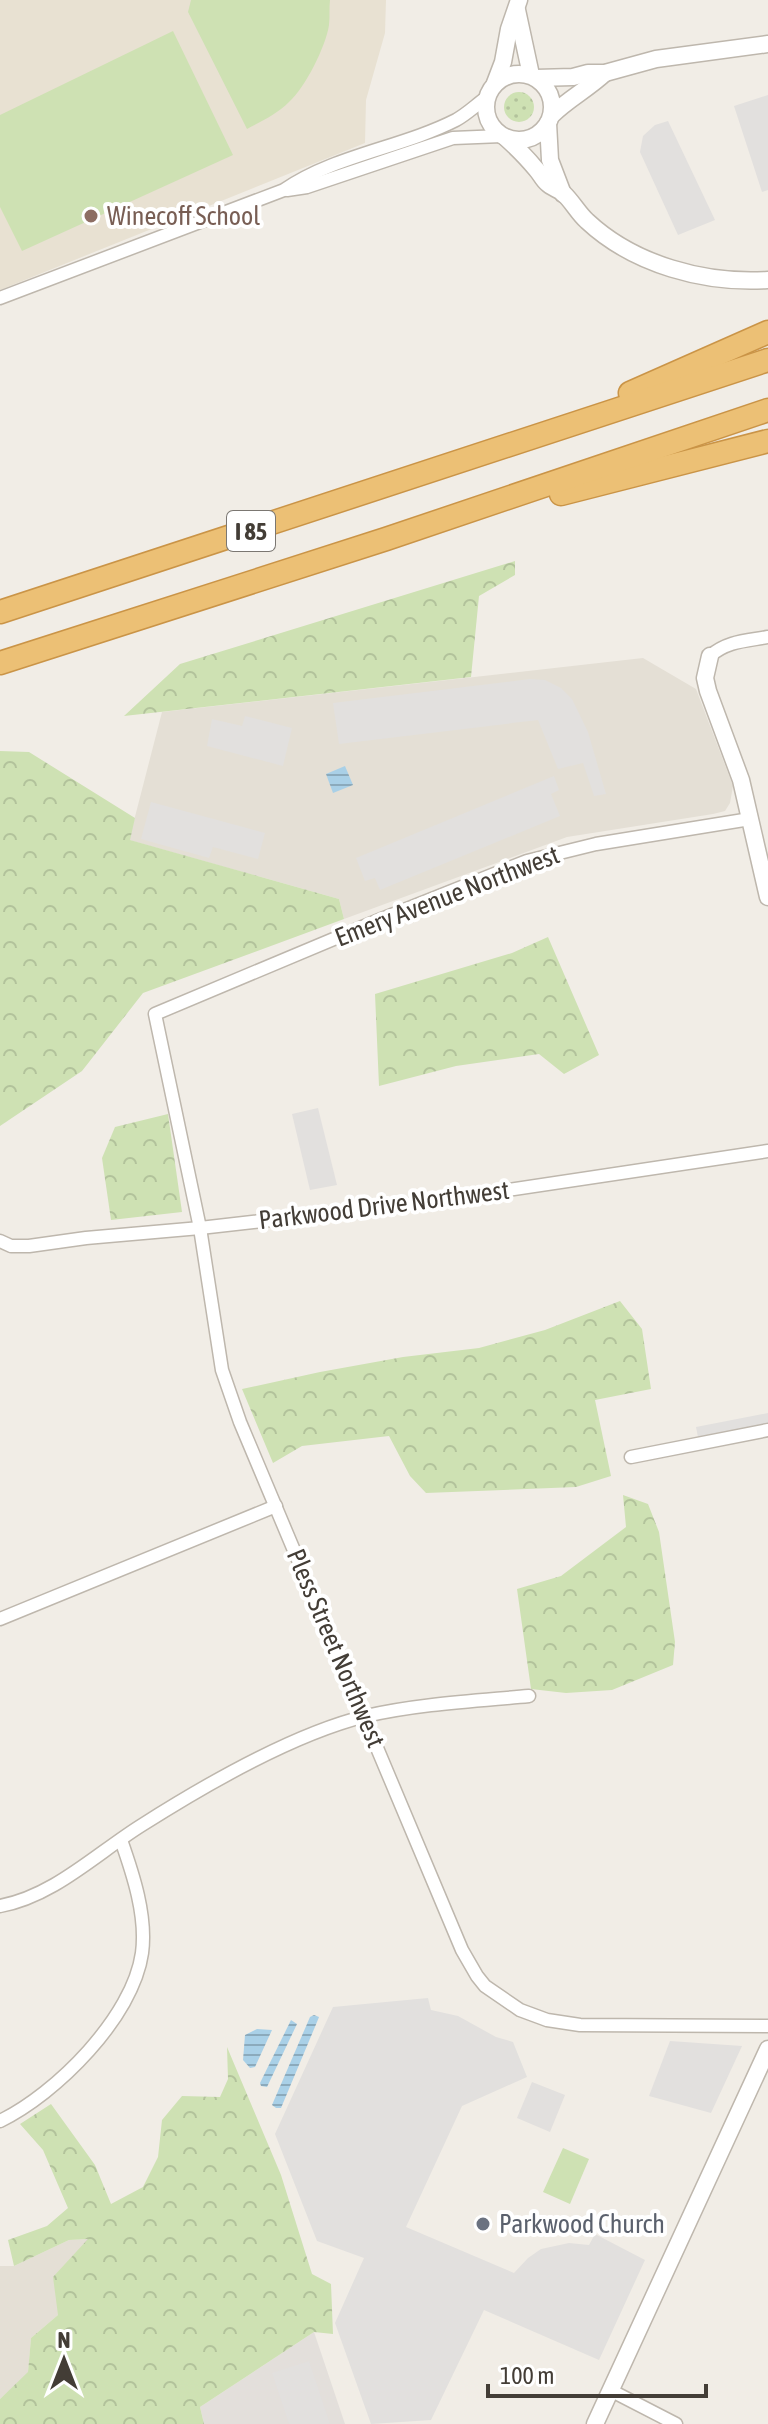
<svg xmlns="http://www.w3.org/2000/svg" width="768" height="2424" font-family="'Asap Condensed',sans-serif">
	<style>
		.residential { fill: #e4dfd5 }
		.industrial { fill: #e3dfdb }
		.education { fill: #e8e1d2 }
		.grass { fill: url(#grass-dots) }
		.forest { fill: url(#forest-crowns) }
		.park { fill: #cee1b3 }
		.parking { fill: #e2e0de }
		.water { fill: url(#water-rules) }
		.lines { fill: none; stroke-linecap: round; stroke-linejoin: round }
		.minor-casing { stroke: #beb7ad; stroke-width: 15 }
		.tertiary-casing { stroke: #beb7ad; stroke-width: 19 }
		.motorway-casing { stroke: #ca9447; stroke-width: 25 }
		.minor { stroke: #fff; stroke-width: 12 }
		.tertiary { stroke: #fff; stroke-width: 16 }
		.motorway { stroke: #ecc075; stroke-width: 22 }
		.education-dot { fill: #8d6e63; stroke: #fff; stroke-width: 3 }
		.worship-dot { fill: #6b7280; stroke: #fff; stroke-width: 3 }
		.labels { text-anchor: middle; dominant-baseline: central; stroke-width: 8; stroke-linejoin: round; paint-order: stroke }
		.shield { fill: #fff; stroke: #7b7772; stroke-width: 2 }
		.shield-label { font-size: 24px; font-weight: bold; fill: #433d36 }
		.education-label { font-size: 26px; fill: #785e54; stroke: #fff; text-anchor: start }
		.street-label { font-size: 26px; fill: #433d36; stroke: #fff }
		.worship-label { font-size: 26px; fill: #5b616d; stroke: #fff; text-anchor: start }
	</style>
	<defs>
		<pattern id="grass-dots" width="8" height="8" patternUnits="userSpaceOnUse" patternTransform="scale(2)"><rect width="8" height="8" fill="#cee1b3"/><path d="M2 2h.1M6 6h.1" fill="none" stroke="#b2c29b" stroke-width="1.8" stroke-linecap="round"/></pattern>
		<pattern id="forest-crowns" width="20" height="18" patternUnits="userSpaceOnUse" patternTransform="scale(2)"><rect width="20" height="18" fill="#cee1b3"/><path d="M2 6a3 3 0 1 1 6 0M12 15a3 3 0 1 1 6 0" fill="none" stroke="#b2c29b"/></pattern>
		<pattern id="water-rules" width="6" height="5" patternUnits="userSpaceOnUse" patternTransform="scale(2)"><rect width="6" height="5" fill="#a9d0e7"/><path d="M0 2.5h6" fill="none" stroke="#8baabc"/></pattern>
	</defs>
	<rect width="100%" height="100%" fill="#f1ede6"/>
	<g class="residential">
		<path d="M 643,658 L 696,689 L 733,786 L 730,803 L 725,811 L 713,814 L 567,837 L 344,919 L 339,899 L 129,840 L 162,712 Z"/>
		<path d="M 89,2239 L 58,2315 L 31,2338 L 28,2373 L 0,2399 L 0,2266 L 14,2266 L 69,2240 Z"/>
	</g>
	<path class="industrial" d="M 314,2332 L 345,2424 L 204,2424 L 200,2407 Z"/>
	<path class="education" d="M 0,0 L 386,0 L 385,33 L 366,100 L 365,143 L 0,290 Z"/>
	<circle class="grass" cx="519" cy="107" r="15"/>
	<g class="forest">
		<path d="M 515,561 L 515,575 L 479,596 L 471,677 L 124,716 L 180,664 Z"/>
		<path d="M 0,751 L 29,752 L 135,818 L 130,840 L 339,899 L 344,919 L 143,993 L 82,1071 L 0,1126 Z"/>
		<path d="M 548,937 L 599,1055 L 564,1074 L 539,1054 L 456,1066 L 379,1086 L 375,994 L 512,953 Z"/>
		<path d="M 168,1114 L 182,1212 L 111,1220 L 102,1158 L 115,1127 Z"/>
		<path d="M 620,1301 L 642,1329 L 651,1389 L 595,1400 L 611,1476 L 576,1487 L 426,1493 L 410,1476 L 389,1436 L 302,1446 L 273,1463 L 242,1389 L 320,1372 L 403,1357 L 479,1348 L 545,1330 Z"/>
		<path d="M 623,1495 L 648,1504 L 659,1532 L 675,1642 L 673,1665 L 612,1690 L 566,1693 L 531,1689 L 517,1589 L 561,1576 L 626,1527 Z"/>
		<path d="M 227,2047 L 281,2175 L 312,2274 L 331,2284 L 333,2334 L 314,2332 L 200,2407 L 204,2424 L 0,2424 L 0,2399 L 28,2372 L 31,2338 L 58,2315 L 53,2277 L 88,2239 L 69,2240 L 14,2266 L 8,2240 L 47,2226 L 68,2208 L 43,2150 L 20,2124 L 51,2104 L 95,2165 L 111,2204 L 143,2187 L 158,2157 L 162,2120 L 182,2096 L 220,2097 L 228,2079 Z"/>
	</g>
	<g class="park">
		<path d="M 191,0 L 330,0 C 329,8 330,17 329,25 C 326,46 305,88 289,102 C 277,114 262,121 247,129 L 188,12 Z"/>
		<path d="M 173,31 L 233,155 L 22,251 L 0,207 L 0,115 Z"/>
		<path d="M 563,2148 L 589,2159 L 570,2204 L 543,2192 Z"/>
	</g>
	<g class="parking">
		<path d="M 768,95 L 768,190 L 762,192 L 734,106 Z"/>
		<path d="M 668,121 L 715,220 L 678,235 L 640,152 L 643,136 L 655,125 Z"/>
		<path d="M 530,679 L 545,680 L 561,688 L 572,699 L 588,732 L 606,794 L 594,796 L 583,763 L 558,769 L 538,720 L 339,744 L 333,703 Z"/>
		<path d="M 245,716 L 292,728 L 283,766 L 207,746 L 212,719 L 242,726 Z"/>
		<path d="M 554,776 L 559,790 L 551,794 L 560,816 L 380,890 L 375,878 L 365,881 L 356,858 Z"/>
		<path d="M 151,802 L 265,833 L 258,859 L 213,847 L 209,858 L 141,839 Z"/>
		<path d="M 318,1108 L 337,1185 L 310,1190 L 292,1114 Z"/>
		<path d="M 768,1413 L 768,1423 L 698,1437 L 696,1427 Z"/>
		<path d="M 428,1998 L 431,2010 L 458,2016 L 496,2037 L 513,2042 L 527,2077 L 462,2106 L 406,2227 L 514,2273 L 528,2258 L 541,2249 L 569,2243 L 589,2245 L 595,2234 L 645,2260 L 599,2360 L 484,2310 L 431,2420 L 371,2424 L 335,2323 L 364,2258 L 317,2241 L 275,2134 L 333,2007 Z"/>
		<path d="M 670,2041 L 742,2046 L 711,2113 L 649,2096 Z"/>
		<path d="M 532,2082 L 565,2095 L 550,2132 L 517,2118 Z"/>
		<path d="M 309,2361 L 330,2424 L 289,2424 L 272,2373 Z"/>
	</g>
	<g class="water">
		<path d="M 345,766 L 353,785 L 333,793 L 326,774 Z"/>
		<path d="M 314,2015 L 319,2017 L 317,2022 L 281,2108 L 276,2108 L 272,2105 L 310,2017 Z"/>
		<path d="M 291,2020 L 297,2024 L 267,2087 L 261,2086 L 260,2083 Z"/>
		<path d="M 257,2029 L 272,2030 L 255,2067 L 250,2068 L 243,2060 L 245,2035 Z"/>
	</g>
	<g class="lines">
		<defs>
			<g id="minor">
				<path d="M 287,190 L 307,187 L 453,138 L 502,136"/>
				<path d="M 0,298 L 284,190 C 335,155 401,148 456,120 C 467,114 476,105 486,98"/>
				<path d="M 710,656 C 727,641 746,641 768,637"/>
				<path d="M 750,819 L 596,844 L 527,861 L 379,920 L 155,1014 L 200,1228 L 222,1370 L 240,1422 L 462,1950 L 477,1976 L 485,1986 L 520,2010 L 547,2020 L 580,2025 L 768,2026"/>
				<path d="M 0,1241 L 11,1246 L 29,1246 L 86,1238 L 200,1228 L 428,1202 L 768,1151"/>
				<path d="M 631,1457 L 768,1430"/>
				<path d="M 0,1619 L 276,1506"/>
				<path d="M 0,1906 C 54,1896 97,1853 142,1825 C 205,1785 293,1734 366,1716 C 418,1704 475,1701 529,1696"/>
				<path d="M 0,2121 C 56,2094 133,2017 142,1953 C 147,1916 133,1874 121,1840"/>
				<path d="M 610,2390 L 676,2424"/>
			</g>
			<g id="tertiary">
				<path d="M 517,10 L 531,75"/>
				<circle cx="519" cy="107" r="33"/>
				<path d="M 536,78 L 573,77 L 588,73 L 605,73 L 656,59 L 768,44"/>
				<path d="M 495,83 L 503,62 L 509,29 L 519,0"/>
				<path d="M 552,115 C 568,99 588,89 605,73"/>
				<path d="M 548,123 L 550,160 L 563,194"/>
				<path d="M 506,138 C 517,148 527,158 536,169 C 540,173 543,180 547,183 C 552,188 558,189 563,193 C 572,201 578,213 587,221 C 634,265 705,284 768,280"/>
				<path d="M 710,656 L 705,678 L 708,691 L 741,780 L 768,897"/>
				<path d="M 595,2424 L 768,2049"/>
			</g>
			<g id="motorway">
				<path d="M 630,393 L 768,332"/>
				<path d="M 561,494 L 768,441"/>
				<path d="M 0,612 L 768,360"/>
				<path d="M 0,663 L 386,539 L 768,410"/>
			</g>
		</defs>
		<use href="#minor" class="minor-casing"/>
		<use href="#tertiary" class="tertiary-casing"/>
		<use href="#motorway" class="motorway-casing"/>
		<use href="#minor" class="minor"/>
		<use href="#tertiary" class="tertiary"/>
		<use href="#motorway" class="motorway"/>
	</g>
	<circle class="education-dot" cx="91" cy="216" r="8"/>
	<circle class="worship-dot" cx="483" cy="2224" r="8"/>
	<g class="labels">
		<rect class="shield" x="227" y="511" width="48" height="40" rx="6"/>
		<g class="shield-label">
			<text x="251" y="531">I 85</text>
		</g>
		<g class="education-label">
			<text x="107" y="216">Winecoff School</text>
		</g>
		<g class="street-label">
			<text transform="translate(447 896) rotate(-21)">Emery Avenue Northwest</text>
			<text transform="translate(384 1205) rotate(-7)">Parkwood Drive Northwest</text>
			<text transform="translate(336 1648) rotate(67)">Pless Street Northwest</text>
		</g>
		<g class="worship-label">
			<text x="499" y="2224">Parkwood Church</text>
		</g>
	</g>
	<g transform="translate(64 2360)" stroke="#ffffff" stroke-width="6" paint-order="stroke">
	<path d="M0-6L14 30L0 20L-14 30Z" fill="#433d36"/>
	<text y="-12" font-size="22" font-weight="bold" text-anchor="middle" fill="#433d36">N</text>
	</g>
	<path d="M488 2384v12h218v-12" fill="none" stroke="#433d36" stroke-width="4"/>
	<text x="500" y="2384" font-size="24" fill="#433d36" stroke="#ffffff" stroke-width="6" paint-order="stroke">100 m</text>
</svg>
